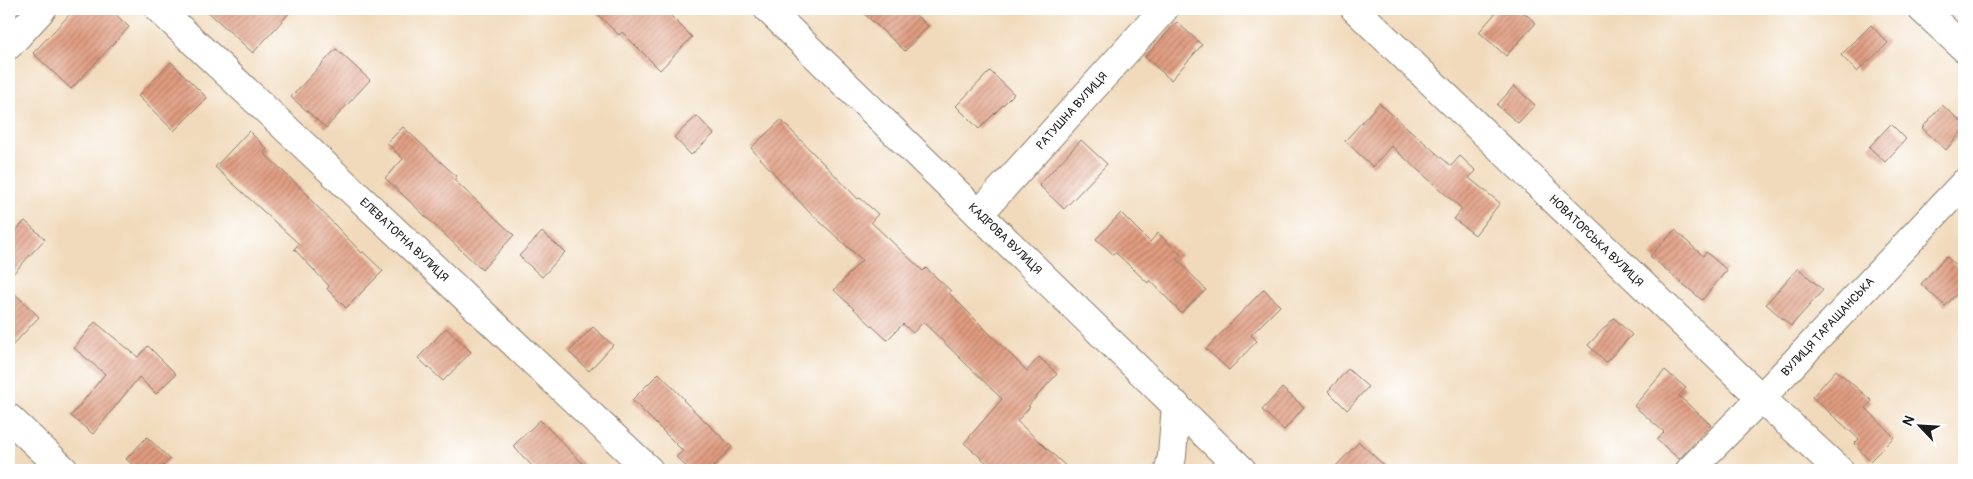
<svg xmlns="http://www.w3.org/2000/svg" width="1973" height="479" font-family="Pangolin,sans-serif">
	<style>
		.building { fill: url(#building-hatch) }
		.lines { fill: none; stroke-linecap: round; stroke-linejoin: round }
		.minor-casing { stroke: #867b6c; stroke-width: 30 }
		.minor { stroke: #fff; stroke-width: 28 }
		.labels { text-anchor: middle; dominant-baseline: central; stroke-width: 4; stroke-linejoin: round; paint-order: stroke }
		.street-label { font-size: 12px; fill: #1c1c1c; stroke: #fff }
	</style>
	<defs>
		<pattern id="building-hatch" width="6" height="6" patternUnits="userSpaceOnUse" patternTransform="scale(1.25)"><rect width="6" height="6" fill="#e09c80"/><path d="M-1 1l2-2M0 6l6-6M5 7l2-2" fill="none" stroke="#b57e68"/></pattern>
	</defs>
	<rect width="100%" height="100%" fill="#fff"/>
	<filter id="ink" filterUnits="userSpaceOnUse"><feTurbulence type="fractalNoise" baseFrequency=".02" numOctaves="2"/><feDisplacementMap in="SourceGraphic" scale="10" xChannelSelector="R" yChannelSelector="G"/><feConvolveMatrix kernelMatrix="1 2 1 2 8 2 1 2 1" color-interpolation-filters="sRGB"/></filter>
	<filter id="wash" filterUnits="userSpaceOnUse"><feTurbulence type="fractalNoise" baseFrequency=".0096" numOctaves="4" result="noise"/><feDisplacementMap in="SourceGraphic" scale="20" xChannelSelector="R" yChannelSelector="G"/><feGaussianBlur stdDeviation="1.12" result="paint"/><feColorMatrix in="noise" values="0 0 0 0 0 0 0 0 0 0 0 0 0 0 0 0 0 1.4 0 .05"/><feComposite in="paint" operator="in"/></filter>
	<g filter="url(#wash)">
		<rect width="100%" height="100%" fill="#f1dabb"/>
		<g id="blocks">
			<g class="building">
				<path d="M 75,9 L 110,9 L 129,27 L 71,89 L 33,53 Z"/>
				<path d="M 205,9 L 293,9 L 253,53 Z"/>
				<path d="M 592,9 L 664,9 L 692,37 L 660,70 L 622,32 L 619,35 Z"/>
				<path d="M 859,9 L 909,9 L 928,26 L 905,51 Z"/>
				<path d="M 1499,9 L 1520,9 L 1536,23 L 1506,56 L 1479,32 Z"/>
				<path d="M 1177,22 L 1202,45 L 1171,80 L 1145,57 Z"/>
				<path d="M 1871,25 L 1888,43 L 1857,72 L 1841,55 Z"/>
				<path d="M 336,49 L 370,80 L 326,128 L 291,97 Z"/>
				<path d="M 171,62 L 207,98 L 174,131 L 138,96 Z"/>
				<path d="M 990,71 L 1014,94 L 979,129 L 956,106 Z"/>
				<path d="M 1514,86 L 1535,105 L 1518,123 L 1497,105 Z"/>
				<path d="M 1379,103 L 1451,166 L 1460,156 L 1476,171 L 1469,178 L 1500,203 L 1475,235 L 1454,219 L 1462,209 L 1391,146 L 1373,167 L 1345,141 Z"/>
				<path d="M 1942,105 L 1964,124 L 1964,129 L 1946,150 L 1922,128 Z"/>
				<path d="M 697,116 L 714,134 L 691,155 L 674,137 Z"/>
				<path d="M 781,120 L 858,199 L 860,198 L 878,214 L 871,222 L 923,271 L 926,268 L 951,291 L 949,293 L 1027,371 L 1039,357 L 1057,374 L 1028,406 L 1030,407 L 1017,421 L 1070,470 L 995,470 L 964,443 L 1002,399 L 923,322 L 913,333 L 903,324 L 887,340 L 834,290 L 862,260 L 808,211 L 751,148 Z"/>
				<path d="M 1891,124 L 1906,139 L 1885,162 L 1869,147 Z"/>
				<path d="M 403,127 L 457,177 L 454,180 L 514,235 L 482,270 L 385,178 L 403,159 L 387,143 Z"/>
				<path d="M 249,131 L 267,149 L 264,153 L 310,197 L 309,198 L 362,253 L 363,252 L 383,271 L 346,308 L 327,289 L 329,286 L 294,249 L 299,244 L 215,167 Z"/>
				<path d="M 1081,140 L 1107,164 L 1064,209 L 1039,185 Z"/>
				<path d="M 1121,213 L 1150,242 L 1158,233 L 1181,255 L 1177,259 L 1206,290 L 1181,313 L 1150,280 L 1148,283 L 1115,252 L 1113,254 L 1096,239 Z"/>
				<path d="M 25,221 L 45,239 L 9,278 L 9,238 Z"/>
				<path d="M 1675,230 L 1703,256 L 1706,252 L 1727,270 L 1702,300 L 1650,256 Z"/>
				<path d="M 542,232 L 565,252 L 542,277 L 519,256 Z"/>
				<path d="M 1946,256 L 1964,273 L 1964,286 L 1945,306 L 1921,284 Z"/>
				<path d="M 1798,268 L 1823,290 L 1791,326 L 1766,304 Z"/>
				<path d="M 9,288 L 39,317 L 9,349 Z"/>
				<path d="M 1264,289 L 1280,306 L 1251,335 L 1257,341 L 1229,370 L 1206,349 Z"/>
				<path d="M 1614,318 L 1632,335 L 1606,362 L 1588,345 Z"/>
				<path d="M 95,322 L 138,357 L 148,346 L 176,374 L 156,394 L 139,377 L 93,434 L 71,416 L 105,374 L 74,348 Z"/>
				<path d="M 593,327 L 613,345 L 589,371 L 569,352 Z"/>
				<path d="M 446,328 L 471,352 L 443,381 L 418,358 Z"/>
				<path d="M 1348,369 L 1368,387 L 1347,410 L 1328,391 Z"/>
				<path d="M 1665,370 L 1686,388 L 1679,396 L 1711,425 L 1679,459 L 1657,440 L 1664,432 L 1634,406 Z"/>
				<path d="M 1836,370 L 1872,401 L 1866,408 L 1894,437 L 1870,461 L 1854,444 L 1859,439 L 1812,397 Z"/>
				<path d="M 659,373 L 684,399 L 683,400 L 732,447 L 710,470 L 690,470 L 676,457 L 683,451 L 632,400 Z"/>
				<path d="M 1282,388 L 1304,407 L 1284,430 L 1262,410 Z"/>
				<path d="M 540,420 L 589,470 L 536,470 L 513,446 Z"/>
				<path d="M 147,437 L 170,459 L 159,470 L 139,470 L 126,459 Z"/>
				<path d="M 1359,442 L 1389,470 L 1332,470 Z"/>
			</g>
		</g>
	</g>
	<g filter="url(#ink)">
		<use href="#blocks" fill-opacity="0" stroke="#867b6c" stroke-width="1"/>
		<g class="lines">
			<defs>
				<g id="minor">
					<path d="M 159,9 L 649,470"/>
					<path d="M 768,9 L 1242,470"/>
					<path d="M 1355,9 L 1761,398 L 1839,470"/>
					<path d="M 1922,9 L 1964,48"/>
					<path d="M 9,45 L 42,9"/>
					<path d="M 979,214 L 1164,9"/>
					<path d="M 9,418 L 64,470"/>
					<path d="M 1169,470 L 1172,456 L 1176,405"/>
					<path d="M 1690,470 L 1761,398 L 1964,183"/>
				</g>
			</defs>
			<use href="#minor" class="minor-casing"/>
			<use href="#minor" class="minor"/>
		</g>
	</g>
	<g class="labels">
		<g class="street-label">
			<text transform="translate(1072 111) rotate(-48)">РАТУШНА ВУЛИЦЯ</text>
			<text transform="translate(1005 239) rotate(44)">КАДРОВА ВУЛИЦЯ</text>
			<text transform="translate(404 240) rotate(43)">ЕЛЕВАТОРНА ВУЛИЦЯ</text>
			<text transform="translate(1596 241) rotate(44)">НОВАТОРСЬКА ВУЛИЦЯ</text>
			<text transform="translate(1828 327) rotate(-47)">ВУЛИЦЯ ТАРАЩАНСЬКА</text>
		</g>
	</g>
	<rect width="1973" height="479" fill="none" stroke="#fff" stroke-width="30"/>
	<g transform="translate(1920 426) rotate(295)" stroke="#ffffff" stroke-width="4" paint-order="stroke">
	<path d="M0-4L9 19L0 12L-9 19Z" fill="#1c1c1c"/>
	<text y="-8" font-size="14" font-weight="bold" text-anchor="middle" fill="#1c1c1c">N</text>
	</g>
</svg>
